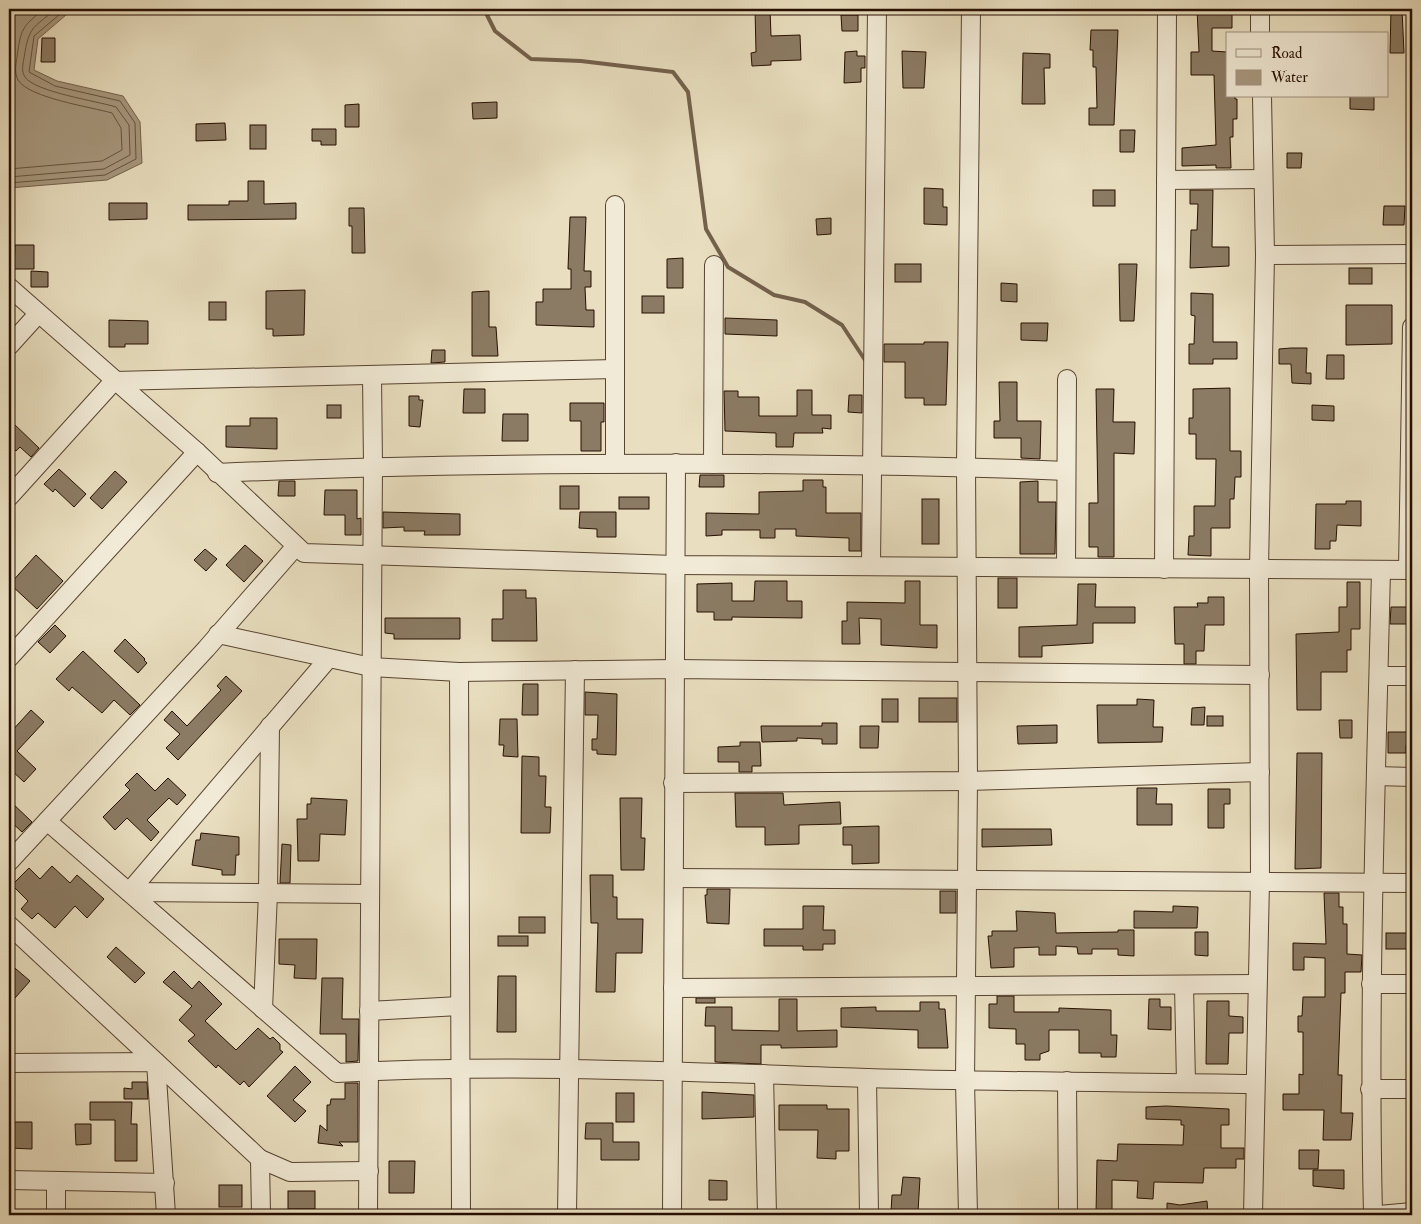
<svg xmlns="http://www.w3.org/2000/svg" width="1421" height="1224" font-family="'IM FELL Double Pica',serif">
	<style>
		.water { fill: #a7987f; stroke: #73614c }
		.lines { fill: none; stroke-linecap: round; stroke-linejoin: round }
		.shore { stroke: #665440; stroke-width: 1 }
		.stream { stroke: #73614c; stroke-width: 4 }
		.building { fill: #8b7b64; stroke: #260f00 }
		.minor-casing { stroke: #574330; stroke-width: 20 }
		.minor { stroke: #f1ead6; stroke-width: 18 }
	</style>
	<rect width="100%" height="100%" fill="#e9dfc0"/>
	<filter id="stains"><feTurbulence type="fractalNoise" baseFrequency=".004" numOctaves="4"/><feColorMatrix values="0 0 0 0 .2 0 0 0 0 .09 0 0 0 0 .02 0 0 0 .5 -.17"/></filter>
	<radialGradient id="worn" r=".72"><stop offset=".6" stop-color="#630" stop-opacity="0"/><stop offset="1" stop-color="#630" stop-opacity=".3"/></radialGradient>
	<path class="water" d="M 9,9 L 73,9 L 38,39 L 34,70 L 57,81 L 123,96 L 140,122 L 142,163 L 107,180 L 9,188 Z"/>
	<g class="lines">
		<g class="shore">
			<path d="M 9,169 L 102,161 L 122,150 L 121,128 L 112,113 C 91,107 29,98 18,80 C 14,72 16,64 17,57 C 21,28 22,27 44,9"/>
			<path d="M 9,177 L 104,169 L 130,155 L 129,125 L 116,107 C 97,101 35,92 25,77 C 21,71 23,64 24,58 C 29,26 32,29 56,9"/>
			<path d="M 9,183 L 105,175 L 136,159 L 135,123 L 120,101 L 55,86 L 29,72 L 34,36 L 66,9"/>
		</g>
		<path class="stream" d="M 484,9 L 495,31 L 531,59 L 581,61 L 673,72 L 688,92 L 706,229 L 728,267 L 774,295 L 805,302 L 842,325 L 865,360"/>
	</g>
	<g class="building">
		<path d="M 755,9 L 770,9 L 771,36 L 800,35 L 801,60 L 771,61 L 771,65 L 752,66 L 751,53 L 756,52 Z"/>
		<path d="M 1197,9 L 1232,9 L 1232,28 L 1212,28 L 1212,51 L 1227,52 L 1227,96 L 1235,96 L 1235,99 L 1237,99 L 1237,119 L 1233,119 L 1233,137 L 1230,137 L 1231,168 L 1216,168 L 1216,165 L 1182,166 L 1182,148 L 1216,145 L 1214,75 L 1191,75 L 1191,52 L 1199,52 Z"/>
		<path d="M 1391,10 L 1402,10 L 1404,53 L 1390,53 Z"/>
		<path d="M 841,15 L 858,15 L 858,31 L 842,31 Z"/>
		<path d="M 1091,30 L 1118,30 L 1114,125 L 1089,125 L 1089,108 L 1097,108 L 1096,67 L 1093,67 L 1093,50 L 1090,50 Z"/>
		<path d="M 42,38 L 55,38 L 55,62 L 41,62 Z"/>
		<path d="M 857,51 L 857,56 L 865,56 L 865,68 L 861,68 L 861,82 L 844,83 L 845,52 Z"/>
		<path d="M 902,51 L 926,52 L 924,88 L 903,88 Z"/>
		<path d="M 1023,53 L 1050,54 L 1050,68 L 1044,68 L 1045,104 L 1022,104 Z"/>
		<path d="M 1350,96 L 1374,96 L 1374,110 L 1350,109 Z"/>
		<path d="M 497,102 L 497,118 L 473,119 L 472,103 Z"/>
		<path d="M 359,104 L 359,127 L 345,127 L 345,105 Z"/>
		<path d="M 225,123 L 226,140 L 196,141 L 196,124 Z"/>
		<rect x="250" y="125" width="16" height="24"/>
		<path d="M 312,129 L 336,129 L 336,145 L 321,145 L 321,141 L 312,141 Z"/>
		<path d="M 1120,130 L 1135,130 L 1134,152 L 1120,152 Z"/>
		<path d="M 1287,153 L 1302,153 L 1301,168 L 1287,168 Z"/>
		<path d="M 248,181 L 264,181 L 264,204 L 296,203 L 296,219 L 188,220 L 188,205 L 229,205 L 229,201 L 248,201 Z"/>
		<path d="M 924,188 L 943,189 L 943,207 L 947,207 L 947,225 L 924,224 Z"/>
		<rect x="1093" y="190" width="22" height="16"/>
		<path d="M 1190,190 L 1213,190 L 1212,247 L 1229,247 L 1229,266 L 1190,268 L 1191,230 L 1197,230 L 1198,204 L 1190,204 Z"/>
		<path d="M 109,203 L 147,203 L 147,219 L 109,220 Z"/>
		<path d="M 1384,206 L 1405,206 L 1404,225 L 1383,225 Z"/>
		<path d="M 349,208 L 364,208 L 365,253 L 352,253 L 352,226 L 349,226 Z"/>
		<path d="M 570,217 L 586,217 L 584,271 L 591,271 L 591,287 L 585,287 L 586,310 L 594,310 L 594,327 L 536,325 L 536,302 L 543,302 L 543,289 L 571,289 L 571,269 L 568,269 Z"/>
		<path d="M 831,218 L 831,234 L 817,235 L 816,219 Z"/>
		<path d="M 15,245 L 34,245 L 34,269 L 14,269 Z"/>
		<path d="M 683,258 L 683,288 L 667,288 L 667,259 Z"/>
		<rect x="895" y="264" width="26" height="18"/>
		<path d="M 1119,264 L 1137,264 L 1134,321 L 1120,321 Z"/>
		<rect x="1349" y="268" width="23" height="16"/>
		<path d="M 31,271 L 48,272 L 48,287 L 31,287 Z"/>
		<path d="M 1001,283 L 1017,284 L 1017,302 L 1001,301 Z"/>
		<path d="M 305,290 L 304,335 L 273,336 L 273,329 L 266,329 L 266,291 Z"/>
		<path d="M 489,291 L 489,327 L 496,327 L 498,356 L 472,356 L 472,292 Z"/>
		<path d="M 1191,293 L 1213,294 L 1213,342 L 1237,342 L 1237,359 L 1213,359 L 1213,364 L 1189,364 L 1189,344 L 1194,344 L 1195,316 L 1191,315 Z"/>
		<rect x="642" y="296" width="22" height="17"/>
		<rect x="209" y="302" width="17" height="18"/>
		<path d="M 1346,305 L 1392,305 L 1392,344 L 1346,345 Z"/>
		<path d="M 725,318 L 777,320 L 777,336 L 725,334 Z"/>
		<path d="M 109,320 L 148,321 L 148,344 L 125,344 L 125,347 L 109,347 Z"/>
		<path d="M 1021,323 L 1048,323 L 1047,341 L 1021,340 Z"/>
		<path d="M 924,342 L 948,342 L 946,405 L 924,405 L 924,398 L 905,398 L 905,362 L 884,362 L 884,344 L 924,344 Z"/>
		<path d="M 1291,348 L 1307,348 L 1306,373 L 1311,373 L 1311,384 L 1292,383 L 1291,364 L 1279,364 L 1279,349 Z"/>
		<path d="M 432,350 L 445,350 L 445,362 L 431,363 Z"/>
		<path d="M 1327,355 L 1344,355 L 1344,379 L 1326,379 Z"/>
		<path d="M 999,382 L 1017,382 L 1017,421 L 1041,421 L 1040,459 L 1021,458 L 1021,438 L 994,438 L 994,421 L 1000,421 Z"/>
		<path d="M 1230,388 L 1230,451 L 1241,451 L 1241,477 L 1235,477 L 1234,499 L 1230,499 L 1230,528 L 1211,528 L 1211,556 L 1188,555 L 1189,536 L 1194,536 L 1194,506 L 1215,506 L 1216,459 L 1196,459 L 1196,434 L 1189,434 L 1189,418 L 1193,418 L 1193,389 Z"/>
		<path d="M 464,389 L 485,389 L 485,413 L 463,413 Z"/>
		<path d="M 1096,389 L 1114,389 L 1113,422 L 1135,422 L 1134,454 L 1114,453 L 1114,557 L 1098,557 L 1098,547 L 1089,547 L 1089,503 L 1098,503 Z"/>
		<path d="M 797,390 L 812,390 L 812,415 L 831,415 L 831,429 L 822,428 L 823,433 L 794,433 L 793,447 L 776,447 L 776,433 L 725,431 L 724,391 L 738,391 L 738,397 L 759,397 L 759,416 L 797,416 Z"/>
		<path d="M 849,395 L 862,395 L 862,413 L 848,412 Z"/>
		<path d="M 409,396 L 419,396 L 419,400 L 423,400 L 420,427 L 409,426 Z"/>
		<path d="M 570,403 L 604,403 L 604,422 L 601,422 L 601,451 L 581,451 L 581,421 L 570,421 Z"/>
		<rect x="327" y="405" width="14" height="13"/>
		<path d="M 1312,405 L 1334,406 L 1334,421 L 1312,420 Z"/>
		<path d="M 503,414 L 528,414 L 528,441 L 502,441 Z"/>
		<path d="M 250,418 L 277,418 L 277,449 L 226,447 L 226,426 L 250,426 Z"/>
		<path d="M 14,424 L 39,448 L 31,457 L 20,447 L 16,451 L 9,444 L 9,429 Z"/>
		<path d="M 59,469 L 86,494 L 74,507 L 55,489 L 53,492 L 44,484 Z"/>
		<path d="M 115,471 L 127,482 L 102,509 L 90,498 Z"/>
		<path d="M 700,475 L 724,475 L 724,487 L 699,487 Z"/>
		<path d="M 803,480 L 823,480 L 823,487 L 826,487 L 826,513 L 861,513 L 861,551 L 849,551 L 849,538 L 796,536 L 796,529 L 775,529 L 775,538 L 760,538 L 760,530 L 722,530 L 722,535 L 706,536 L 706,513 L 759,514 L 759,492 L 803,491 Z"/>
		<path d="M 279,481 L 295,481 L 295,496 L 278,496 Z"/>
		<path d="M 1038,481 L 1038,502 L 1056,502 L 1055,554 L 1020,554 L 1020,482 Z"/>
		<rect x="560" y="486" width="19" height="23"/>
		<path d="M 325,490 L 357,490 L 357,519 L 361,518 L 361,535 L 345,535 L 345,515 L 324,515 Z"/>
		<rect x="619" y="497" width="30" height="12"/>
		<rect x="922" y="499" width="17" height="45"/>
		<path d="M 1346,501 L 1361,501 L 1361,526 L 1337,525 L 1336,541 L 1330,541 L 1330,549 L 1315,549 L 1316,504 L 1346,504 Z"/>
		<path d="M 383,512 L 460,514 L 460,535 L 424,535 L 425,531 L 404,531 L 404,527 L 383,528 Z"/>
		<path d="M 580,512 L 616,512 L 616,537 L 597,537 L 597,529 L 579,528 Z"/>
		<path d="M 245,545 L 263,561 L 244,582 L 226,565 Z"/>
		<path d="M 205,549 L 217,559 L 206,571 L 194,560 Z"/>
		<path d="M 36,555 L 63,581 L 37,609 L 10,584 Z"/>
		<rect x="998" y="578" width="19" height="30"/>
		<path d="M 755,581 L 787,581 L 787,601 L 802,601 L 802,618 L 732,617 L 732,620 L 714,620 L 714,612 L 697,612 L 697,584 L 732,583 L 732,601 L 754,601 Z"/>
		<path d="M 905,581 L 920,581 L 920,625 L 937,625 L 937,648 L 881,645 L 881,619 L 859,618 L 860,644 L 842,644 L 842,621 L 847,621 L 847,602 L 905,603 Z"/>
		<path d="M 1347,582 L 1360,582 L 1360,629 L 1351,629 L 1351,650 L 1347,650 L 1347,672 L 1321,672 L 1321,710 L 1297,710 L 1296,634 L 1339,632 L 1339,607 L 1347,607 Z"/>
		<path d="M 1078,584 L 1096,584 L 1095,607 L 1135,607 L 1135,623 L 1093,623 L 1093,643 L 1042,646 L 1042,657 L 1019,657 L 1019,627 L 1077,625 Z"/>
		<path d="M 503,590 L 526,590 L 526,598 L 536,598 L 537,641 L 492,641 L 492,619 L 503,619 Z"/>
		<path d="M 1208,597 L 1224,597 L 1224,625 L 1205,625 L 1204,651 L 1196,651 L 1196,664 L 1184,664 L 1184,644 L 1175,644 L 1174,607 L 1198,607 L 1197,603 L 1208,603 Z"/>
		<path d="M 1391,607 L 1412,607 L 1412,624 L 1390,624 Z"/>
		<path d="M 385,618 L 460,618 L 460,639 L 394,639 L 394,634 L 385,633 Z"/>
		<path d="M 55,625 L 66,636 L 50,653 L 38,642 Z"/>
		<path d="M 125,639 L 145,659 L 144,660 L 147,663 L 138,673 L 114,651 Z"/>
		<path d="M 83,651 L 140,705 L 130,715 L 114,700 L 102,713 L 72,687 L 69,691 L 56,679 Z"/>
		<path d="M 226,676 L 242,691 L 178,760 L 166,748 L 180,734 L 164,720 L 172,711 L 187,726 L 221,690 L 217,686 Z"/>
		<path d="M 523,684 L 538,684 L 538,715 L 522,715 Z"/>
		<path d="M 585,692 L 617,694 L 616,755 L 597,754 L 597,750 L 592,750 L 592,739 L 597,739 L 598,715 L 585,715 Z"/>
		<rect x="919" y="698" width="38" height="24"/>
		<rect x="882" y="699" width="16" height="23"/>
		<path d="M 1137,699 L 1154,700 L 1153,727 L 1163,727 L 1162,742 L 1098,743 L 1097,705 L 1137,705 Z"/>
		<path d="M 1205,707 L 1204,725 L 1191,725 L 1192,708 Z"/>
		<path d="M 31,710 L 44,722 L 17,751 L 36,769 L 24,782 L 9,768 L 9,734 Z"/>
		<rect x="1207" y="716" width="16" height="10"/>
		<path d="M 500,719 L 517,719 L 518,757 L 503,756 L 504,745 L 499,745 Z"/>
		<path d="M 1339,720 L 1352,720 L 1352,738 L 1340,738 Z"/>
		<path d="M 822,723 L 837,723 L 837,744 L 822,744 L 822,739 L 797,738 L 797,741 L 762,742 L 761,726 L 822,726 Z"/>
		<path d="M 1057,725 L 1057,743 L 1018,744 L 1017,726 Z"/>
		<path d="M 860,726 L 879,726 L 878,748 L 860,748 Z"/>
		<path d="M 1388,732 L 1412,732 L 1412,745 L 1406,745 L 1406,753 L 1388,753 Z"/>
		<path d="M 740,742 L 760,742 L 761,766 L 752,766 L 752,772 L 739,772 L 739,762 L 718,762 L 718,747 L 740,746 Z"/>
		<path d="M 1297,753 L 1322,753 L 1321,868 L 1295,869 Z"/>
		<path d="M 522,756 L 539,757 L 539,776 L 546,776 L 545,807 L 551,807 L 550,833 L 521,833 Z"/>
		<path d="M 137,773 L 155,791 L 168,778 L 186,795 L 177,805 L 169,798 L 147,820 L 159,832 L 151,841 L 127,818 L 115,830 L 103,817 L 130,790 L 125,785 Z"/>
		<path d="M 1137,788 L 1157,788 L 1156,804 L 1172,804 L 1172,825 L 1137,825 Z"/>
		<path d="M 1208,789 L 1230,789 L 1230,804 L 1224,804 L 1224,828 L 1208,828 Z"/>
		<path d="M 735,793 L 783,793 L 784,805 L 840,802 L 841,824 L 799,825 L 799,844 L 765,845 L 765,827 L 736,827 Z"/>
		<path d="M 311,798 L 347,800 L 345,835 L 320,834 L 319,861 L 298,861 L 297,819 L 307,819 L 307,804 L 311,804 Z"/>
		<path d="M 620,798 L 642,798 L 641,838 L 645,838 L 644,870 L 621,870 Z"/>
		<path d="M 9,800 L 32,822 L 22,832 L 9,820 Z"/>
		<path d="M 879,826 L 879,863 L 852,864 L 852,845 L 843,845 L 843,827 Z"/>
		<path d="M 982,829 L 1051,829 L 1052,845 L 982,847 Z"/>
		<path d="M 201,833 L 239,837 L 239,855 L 236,855 L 235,875 L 222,875 L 222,870 L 192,865 L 196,840 L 200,840 Z"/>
		<path d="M 282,844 L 291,845 L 290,883 L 280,883 Z"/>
		<path d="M 52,866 L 70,883 L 77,875 L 104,899 L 87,918 L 75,906 L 55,928 L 38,913 L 32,919 L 21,909 L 28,901 L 12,885 L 29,868 L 40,879 Z"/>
		<path d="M 590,875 L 613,875 L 613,897 L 617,897 L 617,919 L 643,919 L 642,953 L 616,953 L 615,992 L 596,992 L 598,923 L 591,923 Z"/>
		<path d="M 707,889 L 730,889 L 729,924 L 707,923 L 705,895 L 707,895 Z"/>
		<rect x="940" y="891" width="16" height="22"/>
		<path d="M 1324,893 L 1339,893 L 1339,907 L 1343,907 L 1343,924 L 1347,924 L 1347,954 L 1362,955 L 1361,972 L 1345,972 L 1345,993 L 1341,993 L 1338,1075 L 1342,1075 L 1341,1113 L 1353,1113 L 1351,1140 L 1323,1140 L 1324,1110 L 1283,1110 L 1283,1094 L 1299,1094 L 1299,1074 L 1303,1075 L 1303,1032 L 1298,1032 L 1298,1016 L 1302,1016 L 1303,997 L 1325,997 L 1325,958 L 1304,957 L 1304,970 L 1293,970 L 1293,943 L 1326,944 Z"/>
		<path d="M 803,906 L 824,906 L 823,930 L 835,930 L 835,944 L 823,944 L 823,950 L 803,950 L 803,946 L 764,946 L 764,929 L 803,929 Z"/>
		<path d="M 1173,906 L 1198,907 L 1197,928 L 1134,928 L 1134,911 L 1173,912 Z"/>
		<path d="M 1016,911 L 1055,913 L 1056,933 L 1118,932 L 1118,930 L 1134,930 L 1134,956 L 1118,955 L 1118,949 L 1092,949 L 1092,954 L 1078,954 L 1077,947 L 1056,946 L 1056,955 L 1039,955 L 1039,947 L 1014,948 L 1014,967 L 991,968 L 988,936 L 992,936 L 992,931 L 1017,931 Z"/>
		<rect x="519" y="917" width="26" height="16"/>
		<path d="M 1195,932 L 1208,932 L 1208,956 L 1195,955 Z"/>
		<rect x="1386" y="933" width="26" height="16"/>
		<rect x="498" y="936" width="30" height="10"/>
		<path d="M 279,939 L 317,939 L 316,979 L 294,978 L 295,965 L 279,964 Z"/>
		<path d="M 116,947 L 145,973 L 135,983 L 107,957 Z"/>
		<path d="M 9,963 L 30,981 L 15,998 L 9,992 Z"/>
		<path d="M 174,971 L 192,989 L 199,981 L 222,1004 L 205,1021 L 236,1050 L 258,1028 L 270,1039 L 273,1037 L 280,1044 L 280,1050 L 283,1052 L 249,1087 L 244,1081 L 240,1085 L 218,1065 L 216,1068 L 188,1041 L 195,1035 L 179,1020 L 192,1006 L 163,982 Z"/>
		<path d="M 498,976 L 516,976 L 516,1032 L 497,1032 Z"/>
		<path d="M 322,978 L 343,978 L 342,1019 L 359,1019 L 358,1061 L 346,1062 L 346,1034 L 320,1034 Z"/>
		<path d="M 997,996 L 1014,996 L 1014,1012 L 1059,1012 L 1059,1008 L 1111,1010 L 1111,1035 L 1117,1035 L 1116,1057 L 1101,1057 L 1101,1053 L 1079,1053 L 1079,1030 L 1049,1030 L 1049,1051 L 1040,1054 L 1040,1060 L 1025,1060 L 1025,1044 L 1016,1044 L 1016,1029 L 989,1028 L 989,1004 L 997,1004 Z"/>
		<rect x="696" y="998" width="19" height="5"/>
		<path d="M 779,999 L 797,999 L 797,1031 L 837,1030 L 837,1047 L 781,1048 L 781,1045 L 761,1045 L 761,1064 L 715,1062 L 715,1026 L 705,1026 L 706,1007 L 732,1007 L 732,1030 L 779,1031 Z"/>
		<path d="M 1149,999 L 1160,999 L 1160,1007 L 1171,1007 L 1171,1030 L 1148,1029 Z"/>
		<path d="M 1207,1001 L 1229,1001 L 1229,1016 L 1243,1017 L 1243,1033 L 1229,1033 L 1228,1064 L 1206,1064 Z"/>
		<path d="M 920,1002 L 939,1002 L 939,1009 L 945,1009 L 948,1048 L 918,1048 L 918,1030 L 841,1027 L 841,1008 L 876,1007 L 876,1011 L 920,1011 Z"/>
		<path d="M 295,1066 L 311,1082 L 293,1100 L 306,1111 L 295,1122 L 267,1096 Z"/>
		<path d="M 132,1082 L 147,1082 L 148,1099 L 124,1099 L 124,1088 L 132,1089 Z"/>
		<path d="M 345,1083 L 358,1083 L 358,1142 L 339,1142 L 343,1146 L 318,1143 L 320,1125 L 327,1131 L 327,1105 L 330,1105 L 331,1099 L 345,1099 Z"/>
		<path d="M 702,1092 L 754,1095 L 754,1117 L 702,1119 Z"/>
		<rect x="616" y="1093" width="18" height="29"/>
		<path d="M 90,1102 L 132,1102 L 131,1124 L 137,1124 L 137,1161 L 115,1161 L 115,1120 L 90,1120 Z"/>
		<path d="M 779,1105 L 827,1105 L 827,1109 L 849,1109 L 849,1151 L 836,1151 L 836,1159 L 817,1158 L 818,1130 L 779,1130 Z"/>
		<path d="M 1166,1106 L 1229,1109 L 1229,1125 L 1221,1125 L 1221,1148 L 1244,1148 L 1244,1159 L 1236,1159 L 1236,1168 L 1204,1168 L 1203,1183 L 1154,1182 L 1153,1199 L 1137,1198 L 1138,1181 L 1112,1180 L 1112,1215 L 1096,1215 L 1097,1160 L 1117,1161 L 1118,1144 L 1183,1145 L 1184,1125 L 1181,1125 L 1181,1120 L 1146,1119 L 1146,1107 Z"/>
		<path d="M 9,1122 L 32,1122 L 32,1149 L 9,1148 Z"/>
		<path d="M 586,1123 L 613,1123 L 613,1142 L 639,1142 L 639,1160 L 601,1160 L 601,1139 L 585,1139 Z"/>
		<path d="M 75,1124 L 91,1124 L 91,1144 L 76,1145 Z"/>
		<path d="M 1299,1150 L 1319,1150 L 1318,1169 L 1299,1169 Z"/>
		<path d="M 389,1161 L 415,1161 L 414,1193 L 389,1193 Z"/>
		<path d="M 1313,1170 L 1344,1170 L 1344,1189 L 1313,1186 Z"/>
		<path d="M 903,1177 L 920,1178 L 918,1212 L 891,1212 L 892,1195 L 901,1195 Z"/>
		<path d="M 709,1180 L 727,1181 L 727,1200 L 709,1200 Z"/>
		<rect x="219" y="1185" width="23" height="22"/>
		<rect x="288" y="1191" width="27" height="18"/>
		<path d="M 1207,1201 L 1208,1214 L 1167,1215 L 1167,1203 L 1180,1205 Z"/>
	</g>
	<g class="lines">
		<defs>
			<g id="minor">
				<path d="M 1260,9 L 1260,34"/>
				<path d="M 1166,180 L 1263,179"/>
				<path d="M 615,205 L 615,463"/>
				<path d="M 1265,255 L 1412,254"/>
				<path d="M 9,287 L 197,452 L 304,553 L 675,565 L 1412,570"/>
				<path d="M 9,346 L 38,314"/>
				<path d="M 713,464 L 714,265"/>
				<path d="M 217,473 C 395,465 573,463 751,464 C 856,465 961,466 1066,471"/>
				<path d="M 9,497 L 114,381 L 615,369"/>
				<path d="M 871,565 L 877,9"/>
				<path d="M 1066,567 L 1067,379"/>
				<path d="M 1164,569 L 1167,9"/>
				<path d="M 1408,570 L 1412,327"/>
				<path d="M 218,634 L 371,667 L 459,672 L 675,669 L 1260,675"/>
				<path d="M 9,658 L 197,452"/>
				<path d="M 459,672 L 461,1215"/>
				<path d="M 1379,676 L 1412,676"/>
				<path d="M 1376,776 L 1412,777"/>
				<path d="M 673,783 L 968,781 L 1260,772"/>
				<path d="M 47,821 L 337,1073 C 513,1063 691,1072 867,1078 C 996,1082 1125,1082 1255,1084"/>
				<path d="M 9,862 L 206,649 L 296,546"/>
				<path d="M 674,878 L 1412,883"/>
				<path d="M 129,892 L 328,659"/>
				<path d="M 129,892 L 370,894"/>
				<path d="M 9,925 L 260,1159 L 261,1215"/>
				<path d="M 1371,984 L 1412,984"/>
				<path d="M 1184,985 L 1186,1083"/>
				<path d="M 673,988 L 1256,984"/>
				<path d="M 263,1009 L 268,893 L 270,726"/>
				<path d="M 369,1011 L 459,1006"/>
				<path d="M 9,1063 L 156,1062 L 166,1215"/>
				<path d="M 764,1074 L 767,1215"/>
				<path d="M 867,1078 L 869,1215"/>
				<path d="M 1067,1081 L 1068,1215"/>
				<path d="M 1370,1089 L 1412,1089"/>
				<path d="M 260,1159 L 290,1172 L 369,1171"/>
				<path d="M 9,1180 L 165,1183"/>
				<path d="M 56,1181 L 56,1215"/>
				<path d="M 368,1215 L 373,466 L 372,375"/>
				<path d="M 567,1215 L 575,670"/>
				<path d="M 672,1215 L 676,463"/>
				<path d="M 968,1215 L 965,1081 L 968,781 L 966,466 L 971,9"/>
				<path d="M 1253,1215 L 1260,881 L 1259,569 L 1265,255 L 1262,96"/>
				<path d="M 1373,1215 C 1368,1000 1376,785 1381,570"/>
				<path d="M 1379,1215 L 1412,1212"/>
			</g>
		</defs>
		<use href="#minor" class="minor-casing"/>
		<use href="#minor" class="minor"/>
	</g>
	<rect width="1421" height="1224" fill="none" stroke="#e9dfc0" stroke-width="30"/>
	<rect x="10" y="10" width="1401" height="1204" fill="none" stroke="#260f00" stroke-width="2.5"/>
	<rect x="15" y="15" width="1391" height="1194" fill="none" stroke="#260f00"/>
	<rect x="1226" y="32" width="162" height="65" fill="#f1ead6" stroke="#a09280"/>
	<rect x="1236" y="49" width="25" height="8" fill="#f1ead6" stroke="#a09280"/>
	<text x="1271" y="58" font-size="15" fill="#260f00">Road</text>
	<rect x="1236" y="70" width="25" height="15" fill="#a7987f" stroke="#a09280"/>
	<text x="1271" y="82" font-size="15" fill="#260f00">Water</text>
	<rect width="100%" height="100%" filter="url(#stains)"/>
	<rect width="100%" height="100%" fill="url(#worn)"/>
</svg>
